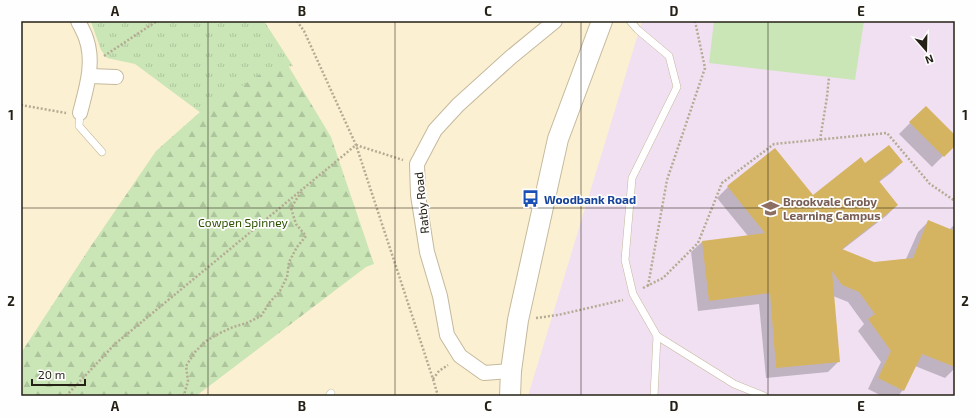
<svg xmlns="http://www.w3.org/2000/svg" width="976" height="417" font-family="'Exo 2',sans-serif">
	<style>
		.education { fill: #f1e0f2 }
		.forest { fill: url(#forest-firs) }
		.park { fill: url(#park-tufts) }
		.pitch { fill: #cae5b6 }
		.shadow { fill: #0003 }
		.building { fill: #d5b461 }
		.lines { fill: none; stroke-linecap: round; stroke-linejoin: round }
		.lane-casing { stroke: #c5b99c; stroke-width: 8 }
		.street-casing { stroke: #c5b99c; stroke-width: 16 }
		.secondary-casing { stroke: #c5b99c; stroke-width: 22 }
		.path { stroke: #b4ab93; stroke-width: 2.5; stroke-dasharray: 2 2; stroke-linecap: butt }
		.lane { stroke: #fff; stroke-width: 7 }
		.street { stroke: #fff; stroke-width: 14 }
		.secondary { stroke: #fff; stroke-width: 20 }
		.grid { fill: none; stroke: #252116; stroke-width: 1; stroke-opacity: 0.55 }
		.labels { text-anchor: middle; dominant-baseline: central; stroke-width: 3.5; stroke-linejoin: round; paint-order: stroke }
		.transit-label { font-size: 12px; font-weight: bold; fill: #164399; stroke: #fefefe; text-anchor: start }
		.education-label { font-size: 12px; font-weight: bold; fill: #785e54; stroke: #fefefe; text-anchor: start }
		.street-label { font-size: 12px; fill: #252116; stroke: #fefefe }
		.park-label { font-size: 12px; fill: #2d5200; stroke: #fefefe }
		.neatline { fill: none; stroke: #252116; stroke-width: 1.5 }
		.grid-label { font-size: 13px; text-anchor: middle; font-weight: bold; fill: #252116 }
	</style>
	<defs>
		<pattern id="forest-firs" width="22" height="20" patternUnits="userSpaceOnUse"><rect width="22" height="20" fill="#cae5b6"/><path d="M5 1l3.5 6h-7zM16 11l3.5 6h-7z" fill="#adc49c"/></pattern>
		<pattern id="park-tufts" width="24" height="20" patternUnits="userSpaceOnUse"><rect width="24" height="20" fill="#cae5b6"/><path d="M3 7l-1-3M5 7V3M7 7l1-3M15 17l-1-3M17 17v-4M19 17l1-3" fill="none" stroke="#adc49c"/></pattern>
	</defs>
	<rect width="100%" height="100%" fill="#fcf0d2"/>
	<path class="education" d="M 642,21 L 955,21 L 955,396 L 528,396 Z"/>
	<path class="forest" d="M 274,57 L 289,67 L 331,137 L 374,264 L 366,267 L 196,396 L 21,396 L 21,353 L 91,246 L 156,151 L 200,112 L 161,83 Z"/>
	<path class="park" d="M 92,21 L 264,21 L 293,66 L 268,69 L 231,93 L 203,109 L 200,112 L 135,64 L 107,58 L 101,50 L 91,22 Z"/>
	<path class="pitch" d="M 714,21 L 864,21 L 855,80 L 709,63 Z"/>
	<g class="shadow">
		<path d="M 926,107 L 955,136 L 955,144 L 932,167 L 899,134 Z"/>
		<path d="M 902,162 L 891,173 L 879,182 L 897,205 L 886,216 L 842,250 L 874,263 L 906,259 L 918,232 L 929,221 L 949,230 L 955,224 L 955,368 L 945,378 L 915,366 L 903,390 L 898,396 L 882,396 L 868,389 L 881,362 L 858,331 L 864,324 L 848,302 L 833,296 L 838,362 L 828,372 L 766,378 L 759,304 L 698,311 L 691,252 L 702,242 L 748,236 L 717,198 L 728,187 L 813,196 L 865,165 Z"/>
	</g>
	<g class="building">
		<path d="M 926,106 L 955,135 L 955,146 L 944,157 L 909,122 Z"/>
		<path d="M 889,145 L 903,162 L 879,181 L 898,205 L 842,249 L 874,262 L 913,258 L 928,220 L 955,231 L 955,367 L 922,354 L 904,391 L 878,378 L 891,351 L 868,319 L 875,314 L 859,292 L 842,285 L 832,271 L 840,362 L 776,368 L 770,293 L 709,301 L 702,241 L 765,233 L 727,186 L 775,148 L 813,195 L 861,157 L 865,163 Z"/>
	</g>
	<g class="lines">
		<defs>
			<g id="lane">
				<path d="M 630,21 L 638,30 L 669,56 L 677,87 L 632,178 L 625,260 L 633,294 L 657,336 L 734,384 L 764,396"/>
				<path d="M 80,113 L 79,126 L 102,152"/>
				<path d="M 329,396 L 331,393"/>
				<path d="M 654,396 L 657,336"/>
			</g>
			<g id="street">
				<path d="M 78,21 C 81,27 84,32 86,38 C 95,63 86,89 80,113"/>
				<path d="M 90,76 L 116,77"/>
				<path d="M 511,371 L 484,373 L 460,356 L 447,335 L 440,296 L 427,252 L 418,195 L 417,164 L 435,130 L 458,105 L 511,57 L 555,21"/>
			</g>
			<path id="secondary" d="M 510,396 L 511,371 L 518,320 L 558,139 L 602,21"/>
		</defs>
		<use href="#lane" class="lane-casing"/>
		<use href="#street" class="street-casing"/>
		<use href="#secondary" class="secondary-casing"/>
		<g class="path">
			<path d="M 297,21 L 304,31 L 356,145 L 433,379 L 438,396"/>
			<path d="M 104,56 L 157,21"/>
			<path d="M 21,105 L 66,113"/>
			<path d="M 820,140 L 827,97 L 829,77"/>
			<path d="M 648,286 L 667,180 L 705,68 L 695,21"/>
			<path d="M 643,288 L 663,278 L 698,243 L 722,183 L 774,144 L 887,133 L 930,184 L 955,201"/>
			<path d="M 536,318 L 558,315 L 623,300"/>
			<path d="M 433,379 L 439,371 L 448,365"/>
			<path d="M 66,396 L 115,344 L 356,145 L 403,160"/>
			<path d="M 178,396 L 184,395 L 188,381 L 186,366 L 195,352 L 206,341 L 220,333 L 233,327 L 247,323 L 261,316 L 270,302 L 280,291 L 287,277 L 289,262 L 297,247 L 306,236 L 296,224 L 291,208 L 301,192"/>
		</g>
		<use href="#lane" class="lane"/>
		<use href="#street" class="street"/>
		<use href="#secondary" class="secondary"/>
	</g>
	<path class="grid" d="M 208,21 L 208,396M 395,21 L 395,396M 581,21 L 581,396M 768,21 L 768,396M 21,208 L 955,208"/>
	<defs>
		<symbol id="bus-bare" viewBox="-9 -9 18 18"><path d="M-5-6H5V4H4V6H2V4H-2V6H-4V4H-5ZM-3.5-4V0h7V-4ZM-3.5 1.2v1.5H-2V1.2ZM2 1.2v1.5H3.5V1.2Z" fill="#1a4fb4" stroke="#fefefe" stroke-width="2.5" paint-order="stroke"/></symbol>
		<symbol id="school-bare" viewBox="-9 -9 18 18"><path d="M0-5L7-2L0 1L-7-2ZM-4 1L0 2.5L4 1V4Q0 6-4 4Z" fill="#8d6e63" stroke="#fefefe" stroke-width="2.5" paint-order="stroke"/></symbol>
	</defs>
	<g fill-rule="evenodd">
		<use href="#bus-bare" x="518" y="186" width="25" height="25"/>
		<use href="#school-bare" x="758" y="196" width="25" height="25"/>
	</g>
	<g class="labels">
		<g class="transit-label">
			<text x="544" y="199">Woodbank Road</text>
		</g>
		<g class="education-label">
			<text x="783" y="201">Brookvale Groby<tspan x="783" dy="14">Learning Campus</tspan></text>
		</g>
		<g class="street-label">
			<text transform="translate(421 203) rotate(-96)">Ratby Road</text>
		</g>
		<g class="park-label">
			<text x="243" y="222">Cowpen Spinney</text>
		</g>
	</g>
	<rect width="976" height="417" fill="none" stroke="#fefefe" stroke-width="44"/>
	<g transform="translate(926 50) rotate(160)" stroke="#fefefe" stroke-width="3" paint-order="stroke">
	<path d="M0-3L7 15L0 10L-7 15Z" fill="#252116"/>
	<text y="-6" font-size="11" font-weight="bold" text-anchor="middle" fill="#252116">N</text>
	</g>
	<path d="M32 379v6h53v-6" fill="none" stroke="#252116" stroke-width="2"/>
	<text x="38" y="379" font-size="12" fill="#252116" stroke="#fefefe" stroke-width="3" paint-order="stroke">20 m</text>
	<rect x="22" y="22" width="932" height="373" class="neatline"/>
	<g class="grid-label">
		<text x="115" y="16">A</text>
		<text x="302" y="16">B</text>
		<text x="488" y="16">C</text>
		<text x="674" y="16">D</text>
		<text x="861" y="16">E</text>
		<text x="11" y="120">1</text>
		<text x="965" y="120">1</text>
		<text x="11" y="306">2</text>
		<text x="965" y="306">2</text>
		<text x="115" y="411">A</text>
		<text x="302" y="411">B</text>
		<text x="488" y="411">C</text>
		<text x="674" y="411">D</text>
		<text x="861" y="411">E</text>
	</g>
</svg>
